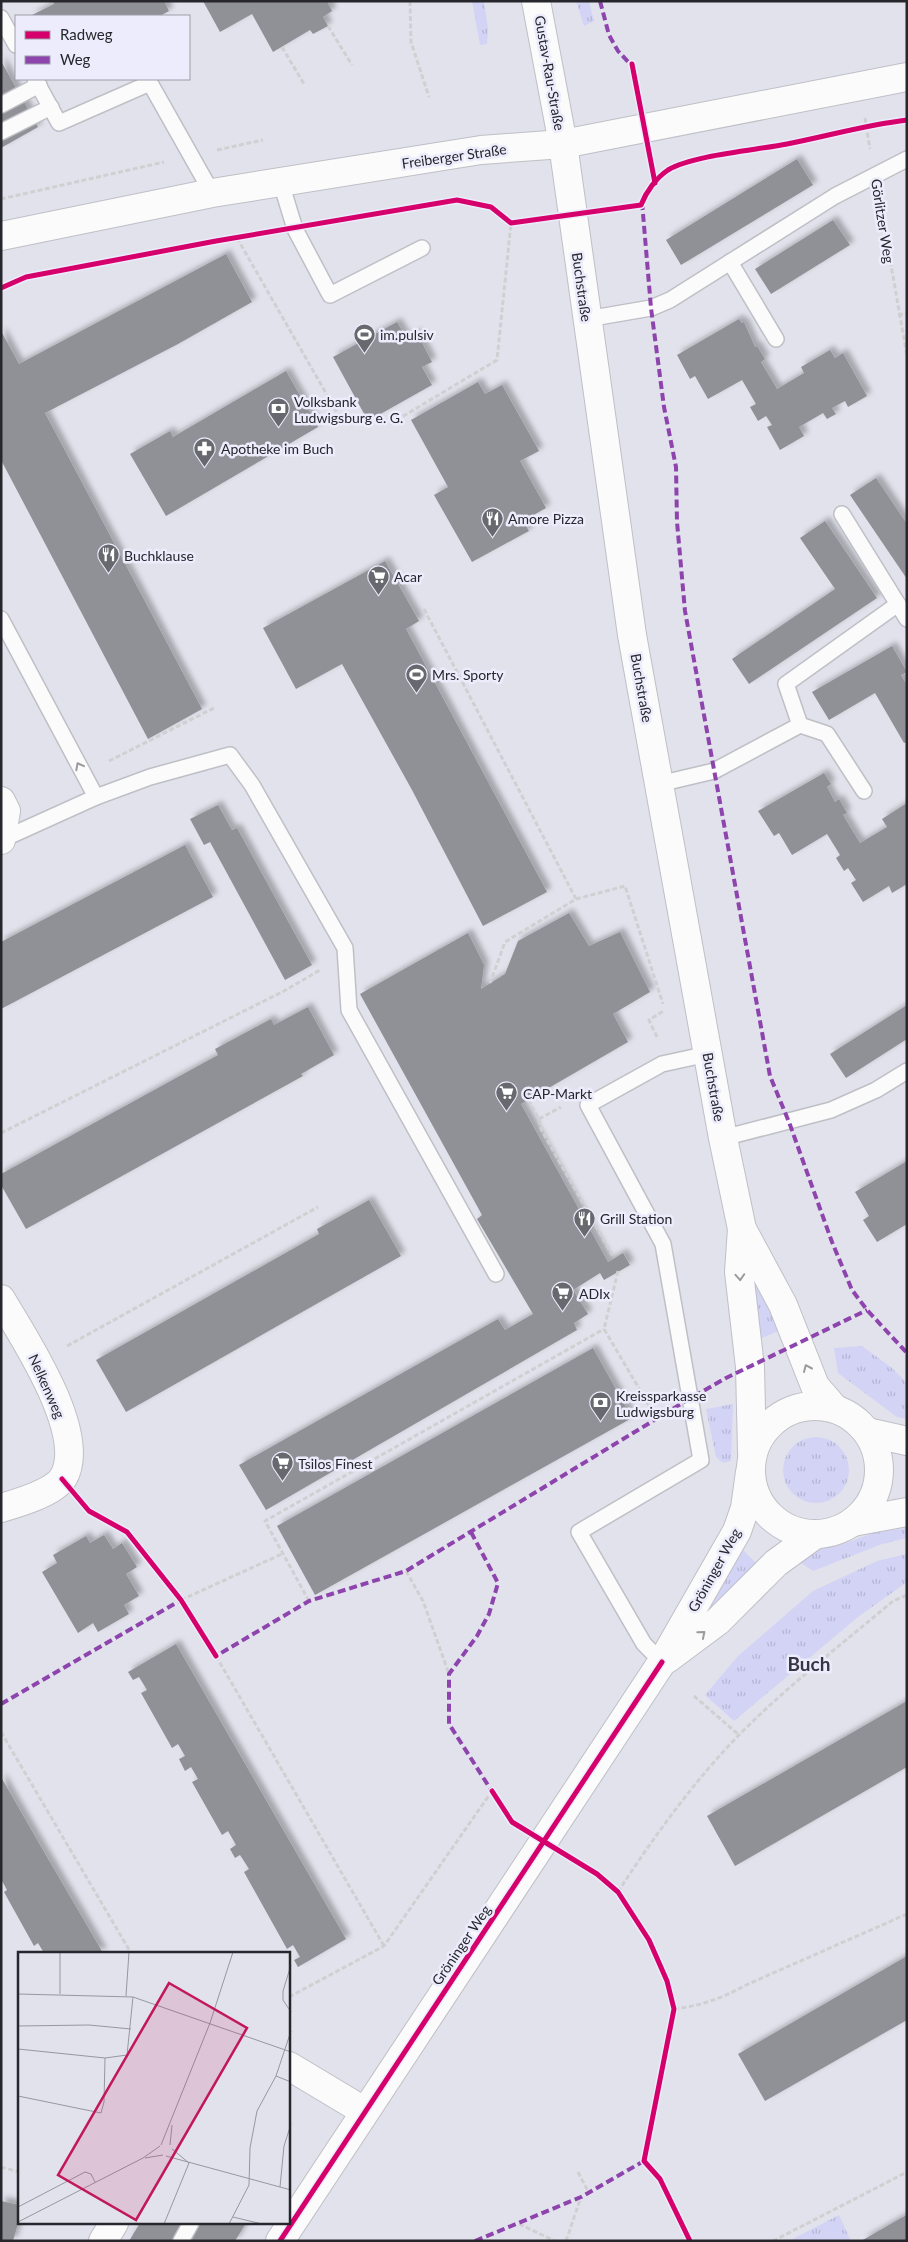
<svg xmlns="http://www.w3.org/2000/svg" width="908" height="2242" font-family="Lato,sans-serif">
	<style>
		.grass { fill: url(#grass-tufts) }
		.building { fill: #909097; filter: url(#shadow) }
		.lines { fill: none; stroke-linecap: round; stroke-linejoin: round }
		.service-casing { stroke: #bfbfc6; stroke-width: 18 }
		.minor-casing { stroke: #bfbfc6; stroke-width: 30 }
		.secondary-casing { stroke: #bfbfc6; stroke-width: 30 }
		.path { stroke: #d0d0d3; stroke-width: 3; stroke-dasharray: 5 2.5; stroke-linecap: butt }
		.service { stroke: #fbfbfc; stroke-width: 15 }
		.minor { stroke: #fbfbfc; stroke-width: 28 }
		.secondary { stroke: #fbfbfc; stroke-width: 28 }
		.quiet { stroke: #8e44ad; stroke-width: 4; stroke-dasharray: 8 4; stroke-linecap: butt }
		.cycleway-casing { stroke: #ececfc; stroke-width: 8 }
		.cycleway { stroke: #d6006c; stroke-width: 5 }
		.oneway { stroke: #9b9b9e }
		.labels { text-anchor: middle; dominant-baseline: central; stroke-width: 5; stroke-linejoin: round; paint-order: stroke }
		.street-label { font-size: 14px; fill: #26262c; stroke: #ececfc }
		.poi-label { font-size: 14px; fill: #26262c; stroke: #ececfc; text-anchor: start }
		.district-label { font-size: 19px; font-weight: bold; fill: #363642; stroke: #ececfc }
		.inset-road { fill: none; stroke: #97979f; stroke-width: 1 }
		.view { fill: #c2185b; fill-opacity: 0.15; stroke: #c2185b; stroke-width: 2.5 }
		.inset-edge { fill: none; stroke: #26262c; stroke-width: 2.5 }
	</style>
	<defs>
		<pattern id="grass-tufts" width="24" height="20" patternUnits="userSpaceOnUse" patternTransform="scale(1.25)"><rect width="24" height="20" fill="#d3d3f6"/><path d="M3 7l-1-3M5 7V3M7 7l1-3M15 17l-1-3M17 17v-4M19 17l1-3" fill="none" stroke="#b5b5d3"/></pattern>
		<filter id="shadow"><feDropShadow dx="4.5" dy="-4.5" stdDeviation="2.5" flood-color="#0004"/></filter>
	</defs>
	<rect width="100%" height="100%" fill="#e2e2ec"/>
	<g class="grass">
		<path d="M 472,1 L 484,1 L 488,29 L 487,44 L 480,45 Z"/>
		<path d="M 576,1 L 589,1 L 594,21 L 584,26 Z"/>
		<path d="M 759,1275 L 781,1330 L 755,1341 L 746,1280 Z"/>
		<path d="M 862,1346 L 892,1368 L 907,1383 L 907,1419 L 897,1417 L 838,1373 L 834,1348 Z"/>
		<path d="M 733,1404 L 731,1461 L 723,1463 L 716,1457 L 706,1409 Z"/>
		<circle cx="816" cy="1470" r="33"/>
		<path d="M 907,1528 L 907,1538 L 882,1544 L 813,1571 L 795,1559 L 809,1552 L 843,1544 L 873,1533 Z"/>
		<path d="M 743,1550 L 760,1567 L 714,1616 L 706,1610 Z"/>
		<path d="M 907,1554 L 907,1582 L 858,1617 L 734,1721 L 705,1695 L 738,1656 L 813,1591 L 877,1561 Z"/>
		<path d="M 839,2215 L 850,2239 L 847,2241 L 789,2241 Z"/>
	</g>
	<g class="building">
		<path d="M 53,1 L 164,1 L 169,11 L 160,16 L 30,16 L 54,4 Z"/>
		<path d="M 203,1 L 327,1 L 332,11 L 323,17 L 328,26 L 313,34 L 310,30 L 273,52 L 252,14 L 220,32 Z"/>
		<path d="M 1,61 L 38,127 L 1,148 Z"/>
		<path d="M 797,159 L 813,185 L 681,265 L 666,240 Z"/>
		<path d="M 833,220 L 850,245 L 771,294 L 755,269 Z"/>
		<path d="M 226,254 L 252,302 L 178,344 L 45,413 L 202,709 L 148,739 L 1,460 L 1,331 L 19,364 Z"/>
		<path d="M 739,319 L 742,323 L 744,322 L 755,347 L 757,346 L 765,359 L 761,362 L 777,389 L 804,373 L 801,367 L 830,350 L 835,358 L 843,353 L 867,396 L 848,407 L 845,401 L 832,408 L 836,414 L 827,419 L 823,413 L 799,427 L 804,436 L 780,450 L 767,427 L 772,425 L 766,416 L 758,421 L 750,407 L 756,404 L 742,380 L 708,399 L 695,376 L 690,379 L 677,355 Z"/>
		<path d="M 397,322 L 407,339 L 417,333 L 432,362 L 422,367 L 432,385 L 368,421 L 333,357 Z"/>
		<path d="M 286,371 L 318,427 L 166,516 L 130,454 L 170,431 L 173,437 Z"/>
		<path d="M 478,382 L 485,394 L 502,385 L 539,451 L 520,461 L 546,508 L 523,521 L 529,531 L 472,562 L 434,495 L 448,487 L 411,420 Z"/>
		<path d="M 876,478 L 907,524 L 907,579 L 850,495 Z"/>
		<path d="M 825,521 L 877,598 L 749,684 L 732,659 L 835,589 L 800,538 Z"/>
		<path d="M 385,561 L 419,621 L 406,629 L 547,892 L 483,926 L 412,790 L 342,664 L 296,689 L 263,628 Z"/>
		<path d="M 892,646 L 907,672 L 901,675 L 907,685 L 907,742 L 904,743 L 875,693 L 829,720 L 812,692 Z"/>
		<path d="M 824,773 L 831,784 L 827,787 L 835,802 L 839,799 L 847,813 L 843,815 L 860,843 L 887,827 L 882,819 L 907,803 L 907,884 L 892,893 L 889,886 L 863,902 L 851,883 L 856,880 L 848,868 L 844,871 L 836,858 L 840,855 L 827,834 L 792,855 L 779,833 L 774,836 L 758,811 Z"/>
		<path d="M 218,805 L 232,830 L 237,828 L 312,965 L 285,980 L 210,842 L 204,845 L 190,819 Z"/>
		<path d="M 185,845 L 213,897 L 1,1009 L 1,942 Z"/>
		<path d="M 569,913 L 589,946 L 620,932 L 650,992 L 613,1014 L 628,1042 L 521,1104 L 608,1262 L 623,1253 L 630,1265 L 604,1280 L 600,1273 L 573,1290 L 588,1314 L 574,1323 L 577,1330 L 266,1510 L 239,1465 L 498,1319 L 505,1330 L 533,1314 L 477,1219 L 482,1215 L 360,994 L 468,933 L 484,965 L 481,989 L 505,974 L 518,941 Z"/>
		<path d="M 907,1005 L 907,1039 L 846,1078 L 830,1054 Z"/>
		<path d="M 308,1007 L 334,1055 L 301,1074 L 303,1076 L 26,1229 L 1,1185 L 1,1174 L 218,1055 L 215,1049 L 271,1019 L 274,1025 Z"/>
		<path d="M 907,1161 L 907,1224 L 877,1242 L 863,1220 L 869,1216 L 855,1192 Z"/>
		<path d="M 369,1200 L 401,1256 L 126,1412 L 96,1360 L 319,1234 L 317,1229 Z"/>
		<path d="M 593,1348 L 632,1418 L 315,1595 L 277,1526 Z"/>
		<path d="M 104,1535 L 113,1549 L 122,1543 L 137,1567 L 126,1574 L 139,1596 L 124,1605 L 129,1614 L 98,1632 L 93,1623 L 78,1633 L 42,1572 L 57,1563 L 53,1555 L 86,1536 L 90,1543 Z"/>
		<path d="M 176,1644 L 346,1939 L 298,1967 L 294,1960 L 300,1957 L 293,1945 L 287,1949 L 244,1872 L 249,1869 L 240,1855 L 235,1858 L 230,1849 L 236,1845 L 228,1831 L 222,1835 L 192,1782 L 198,1779 L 191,1767 L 185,1771 L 179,1759 L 185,1756 L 178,1744 L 172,1748 L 141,1693 L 147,1690 L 139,1677 L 133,1680 L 128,1672 Z"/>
		<path d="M 907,1701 L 907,1767 L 735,1866 L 707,1816 Z"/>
		<path d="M 1,1777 L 40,1845 L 103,1953 L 44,1953 L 38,1943 L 34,1946 L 4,1892 L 7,1890 L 1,1879 Z"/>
		<path d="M 907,1956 L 907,2020 L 765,2101 L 738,2054 Z"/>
		<path d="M 1,2201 L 19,2205 L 19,2220 L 13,2241 L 1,2241 Z"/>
		<path d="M 907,2215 L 907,2241 L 861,2241 L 901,2218 Z"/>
		<path d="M 140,2223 L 246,2223 L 235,2241 L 129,2241 Z"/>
	</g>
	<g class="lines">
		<defs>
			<g id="service">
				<path d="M 1,18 L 16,45"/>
				<path d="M 35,79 L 59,123 L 150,83 L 212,193"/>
				<path d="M 1,105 L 39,85"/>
				<path d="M 1,132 L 51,107"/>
				<path d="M 281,183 L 295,229 L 330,295 L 422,248"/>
				<path d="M 730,262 L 776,339"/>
				<path d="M 587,319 L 651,308 L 670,300 L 835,196 L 907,159"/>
				<path d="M 842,514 L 907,619"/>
				<path d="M 1,619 L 96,797"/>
				<path d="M 800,725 L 827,734 L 864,791"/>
				<path d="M 659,784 L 714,771 L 800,725 L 786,684 L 898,604"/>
				<path d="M 1,840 L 96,797 L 150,777 L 230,755 L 252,785 L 345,948 L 349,1010 L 496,1274"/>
				<path d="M 723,1138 L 831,1110 L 876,1090 L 907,1071"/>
				<path d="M 662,1662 L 644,1644 L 579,1532 L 701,1460 L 663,1244 L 588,1105 L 662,1064 L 708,1054"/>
				<path d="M 181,2241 L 191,2223"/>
			</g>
			<g id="minor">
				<path d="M 536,1 L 563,144 L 632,635 L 723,1138 L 742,1229 L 783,1305 L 815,1386 L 834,1408"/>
				<path d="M 1,801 L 6,811 L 1,840"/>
				<path d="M 742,1229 L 739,1272 L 750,1367 L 752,1452"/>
				<path d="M 1,1299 C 24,1338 89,1435 63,1478 C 53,1493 18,1503 1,1508"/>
				<circle cx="815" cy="1470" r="64"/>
				<path d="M 867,1432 L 907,1441"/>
				<path d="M 853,1522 L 907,1512"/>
				<path d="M 667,1659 L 718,1621 L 776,1563 L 816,1534"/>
				<path d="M 289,2066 L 364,2111"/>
				<path d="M 103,2241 L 114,2223"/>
				<path d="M 280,2241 L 662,1662 L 737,1531 L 745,1508 L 750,1472"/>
			</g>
			<path id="secondary" d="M 1,236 L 212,193 L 481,150 L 563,144 L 907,77"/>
		</defs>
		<use href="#service" class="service-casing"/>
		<use href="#minor" class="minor-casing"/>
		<use href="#secondary" class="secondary-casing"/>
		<g class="path">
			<path d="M 410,1 L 411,42 L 429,97"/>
			<path d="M 328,26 L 352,65"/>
			<path d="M 282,47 L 304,84"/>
			<path d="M 865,118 L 870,149"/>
			<path d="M 217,150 L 263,140"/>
			<path d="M 1,199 L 164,162"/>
			<path d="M 880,202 L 907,356"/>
			<path d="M 237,238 L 342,421"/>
			<path d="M 898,315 L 907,313"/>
			<path d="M 390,424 L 497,360 L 511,223"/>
			<path d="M 424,609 L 576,899 L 505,942 L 490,983"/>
			<path d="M 109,761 L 214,708"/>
			<path d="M 576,899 L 625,886 L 663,1004"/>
			<path d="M 657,1037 L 649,1020 L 665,1010"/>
			<path d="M 528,1100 L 539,1119 L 541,1129 L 614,1258"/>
			<path d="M 539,1119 L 561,1107"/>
			<path d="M 1,1133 L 284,991 L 320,970"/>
			<path d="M 618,1271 L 604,1329 L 657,1419"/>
			<path d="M 67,1346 L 318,1207"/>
			<path d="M 406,1571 L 423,1601 L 449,1674"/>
			<path d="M 181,1600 L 282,1554"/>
			<path d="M 309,1601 L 265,1521 L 604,1329"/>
			<path d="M 216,1656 L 384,1946"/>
			<path d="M 694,1696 L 739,1735"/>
			<path d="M 1,1732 L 131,1953"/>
			<path d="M 618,1892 C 652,1839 695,1780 738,1736 C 786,1687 841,1645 893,1601 L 907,1595"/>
			<path d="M 289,1997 L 384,1946 L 492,1791"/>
			<path d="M 674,2009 C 700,2006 723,1998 746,1985 L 907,1914"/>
			<path d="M 1,2167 L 19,2172"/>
			<path d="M 578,2172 L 589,2193"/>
			<path d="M 519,2224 L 555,2241"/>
			<path d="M 566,2241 L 581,2197"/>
			<path d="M 773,2241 L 907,2172"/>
		</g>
		<use href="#service" class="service"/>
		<use href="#minor" class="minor"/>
		<use href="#secondary" class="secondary"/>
		<g class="quiet">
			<path d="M 600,1 L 609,35 L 618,51 L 633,67"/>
			<path d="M 642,202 L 651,308 L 664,407 L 676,467 L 677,522 L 685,611 L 770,1076 L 789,1122 L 832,1242 L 852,1290 L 867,1310 L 907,1353"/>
			<path d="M 471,1532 L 498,1583 L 489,1614 L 477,1636 L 449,1674 L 449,1724 L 493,1793"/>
			<path d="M 213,1651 L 216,1656 L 309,1601 L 406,1571 L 689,1399 L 726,1378 L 867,1310"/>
			<path d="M 1,1704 L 181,1600"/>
			<path d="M 475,2241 L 581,2197 L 644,2161"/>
		</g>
		<defs>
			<g id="cycleway">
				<path d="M 632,64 L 655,183"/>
				<path d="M 1,288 L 26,277 L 216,241 L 457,200 L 491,207 L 511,223 L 641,205 C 646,192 656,178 668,170 C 693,155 757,150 787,144 C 828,136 865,125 907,120"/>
				<path d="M 62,1479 L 89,1511 L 127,1532 L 181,1600 L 216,1656"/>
				<path d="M 492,1791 L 512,1822 L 597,1874 L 618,1892 L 649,1940 L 667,1981 L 674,2009 L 644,2161 L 660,2179 L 690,2241"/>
				<path d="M 280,2241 L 662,1662"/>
			</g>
		</defs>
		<use href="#cycleway" class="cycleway-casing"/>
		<use href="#cycleway" class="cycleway"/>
	</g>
	<defs><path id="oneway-chevron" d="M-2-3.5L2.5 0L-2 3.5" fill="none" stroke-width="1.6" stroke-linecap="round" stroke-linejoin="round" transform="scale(1.25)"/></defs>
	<g class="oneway">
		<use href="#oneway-chevron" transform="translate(79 766) rotate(-118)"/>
		<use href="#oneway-chevron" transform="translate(740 1277) rotate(86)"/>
		<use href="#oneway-chevron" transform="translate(807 1368) rotate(-114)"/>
		<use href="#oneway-chevron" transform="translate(702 1634) rotate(-40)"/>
	</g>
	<defs>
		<symbol id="stadium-pin" viewBox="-11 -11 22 30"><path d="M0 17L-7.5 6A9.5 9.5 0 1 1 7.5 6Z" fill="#68686f" stroke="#ececfc"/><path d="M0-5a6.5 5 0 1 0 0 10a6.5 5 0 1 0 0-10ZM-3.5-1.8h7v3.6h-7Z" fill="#fff"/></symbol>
		<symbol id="bank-pin" viewBox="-11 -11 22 30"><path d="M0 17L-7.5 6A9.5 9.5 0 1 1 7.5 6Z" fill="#68686f" stroke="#ececfc"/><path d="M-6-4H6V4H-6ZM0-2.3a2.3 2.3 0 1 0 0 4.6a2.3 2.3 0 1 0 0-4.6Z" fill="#fff"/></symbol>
		<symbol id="pharmacy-pin" viewBox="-11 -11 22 30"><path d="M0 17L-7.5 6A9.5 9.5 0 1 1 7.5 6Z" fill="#68686f" stroke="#ececfc"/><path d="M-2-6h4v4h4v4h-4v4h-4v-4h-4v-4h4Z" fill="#fff"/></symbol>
		<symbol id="restaurant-pin" viewBox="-11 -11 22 30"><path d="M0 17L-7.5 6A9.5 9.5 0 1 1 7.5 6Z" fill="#68686f" stroke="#ececfc"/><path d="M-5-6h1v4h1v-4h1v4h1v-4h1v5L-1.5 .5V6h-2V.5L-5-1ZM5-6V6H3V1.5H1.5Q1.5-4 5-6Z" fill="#fff"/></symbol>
		<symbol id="supermarket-pin" viewBox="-11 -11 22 30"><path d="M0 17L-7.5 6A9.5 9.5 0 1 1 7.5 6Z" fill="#68686f" stroke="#ececfc"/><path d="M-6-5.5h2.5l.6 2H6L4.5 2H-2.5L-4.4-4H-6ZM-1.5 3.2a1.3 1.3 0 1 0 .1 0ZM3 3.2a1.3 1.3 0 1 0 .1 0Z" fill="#fff"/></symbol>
	</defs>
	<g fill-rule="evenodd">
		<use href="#stadium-pin" x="352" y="322" width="25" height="34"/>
		<use href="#bank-pin" x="266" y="396" width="25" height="34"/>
		<use href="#pharmacy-pin" x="192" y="436" width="25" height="34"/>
		<use href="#restaurant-pin" x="480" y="506" width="25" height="34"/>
		<use href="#restaurant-pin" x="96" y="542" width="25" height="34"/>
		<use href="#supermarket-pin" x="366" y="564" width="25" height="34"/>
		<use href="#stadium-pin" x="404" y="662" width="25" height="34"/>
		<use href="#supermarket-pin" x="494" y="1080" width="25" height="34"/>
		<use href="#restaurant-pin" x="572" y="1206" width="25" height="34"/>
		<use href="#supermarket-pin" x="550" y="1280" width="25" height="34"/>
		<use href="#bank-pin" x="588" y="1390" width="25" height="34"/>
		<use href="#supermarket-pin" x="270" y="1450" width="25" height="34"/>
	</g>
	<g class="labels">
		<g class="street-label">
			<text transform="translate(550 73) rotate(80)">Gustav-Rau-Straße</text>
			<text transform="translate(454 156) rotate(-8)">Freiberger Straße</text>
			<text transform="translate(883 221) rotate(81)">Görlitzer Weg</text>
			<text transform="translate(582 287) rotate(82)">Buchstraße</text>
			<text transform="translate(642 688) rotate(80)">Buchstraße</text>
			<text transform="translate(714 1087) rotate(80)">Buchstraße</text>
			<text transform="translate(47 1386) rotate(66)">Nelkenweg</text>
			<text transform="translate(714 1570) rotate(-61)">Gröninger Weg</text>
			<text transform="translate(461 1945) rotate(-56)">Gröninger Weg</text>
		</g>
		<g class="poi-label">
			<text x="380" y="334">im.pulsiv</text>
			<text x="294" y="401">Volksbank<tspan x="294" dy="16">Ludwigsburg e. G.</tspan></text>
			<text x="221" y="448">Apotheke im Buch</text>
			<text x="508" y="518">Amore Pizza</text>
			<text x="124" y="555">Buchklause</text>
			<text x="394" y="576">Acar</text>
			<text x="432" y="674">Mrs. Sporty</text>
			<text x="523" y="1093">CAP-Markt</text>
			<text x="600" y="1218">Grill Station</text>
			<text x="579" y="1293">ADIx</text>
			<text x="616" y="1395">Kreissparkasse<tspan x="616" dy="16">Ludwigsburg</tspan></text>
			<text x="298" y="1463">Tsilos Finest</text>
		</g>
		<g class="district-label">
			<text x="809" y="1663">Buch</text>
		</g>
	</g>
	<g transform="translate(18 1952)">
		<rect width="272" height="272" fill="#e2e2ec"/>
		<path class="inset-road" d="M 273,13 L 265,39 L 265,48 L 273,60M 0,42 L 115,45 L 273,100M 42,42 L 42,0M 108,44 L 111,0M 0,74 L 71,73 L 113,77M 0,97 L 87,106 L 109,103 L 115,45M 258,124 L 273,130M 0,144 L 83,161 L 86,150 L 87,106M 143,193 L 192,71 L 215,0M 152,193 L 154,173M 154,197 L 171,211M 148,204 L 273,238M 127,206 L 145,203M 262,235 L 266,194 L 273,172M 0,255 L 67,220 L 73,222 L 77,230M 215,265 L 244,272M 0,270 L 125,206 L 142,194M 146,272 L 171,211M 211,272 L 231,233 L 232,196 L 239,159 L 258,124 L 273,79"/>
		<path class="view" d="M 151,31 L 229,76 L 118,268 L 40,223 Z"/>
		<rect width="272" height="272" class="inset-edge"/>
	</g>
	<rect width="908" height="2242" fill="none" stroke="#26262c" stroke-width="5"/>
	<rect x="15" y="15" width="175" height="65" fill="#ececfc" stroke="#9d9da9"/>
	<rect x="25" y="31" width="25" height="8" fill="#d6006c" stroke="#9d9da9"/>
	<text x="60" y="40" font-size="15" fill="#26262c">Radweg</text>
	<rect x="25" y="56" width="25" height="8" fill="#8e44ad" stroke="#9d9da9"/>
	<text x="60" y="65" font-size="15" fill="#26262c">Weg</text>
</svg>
